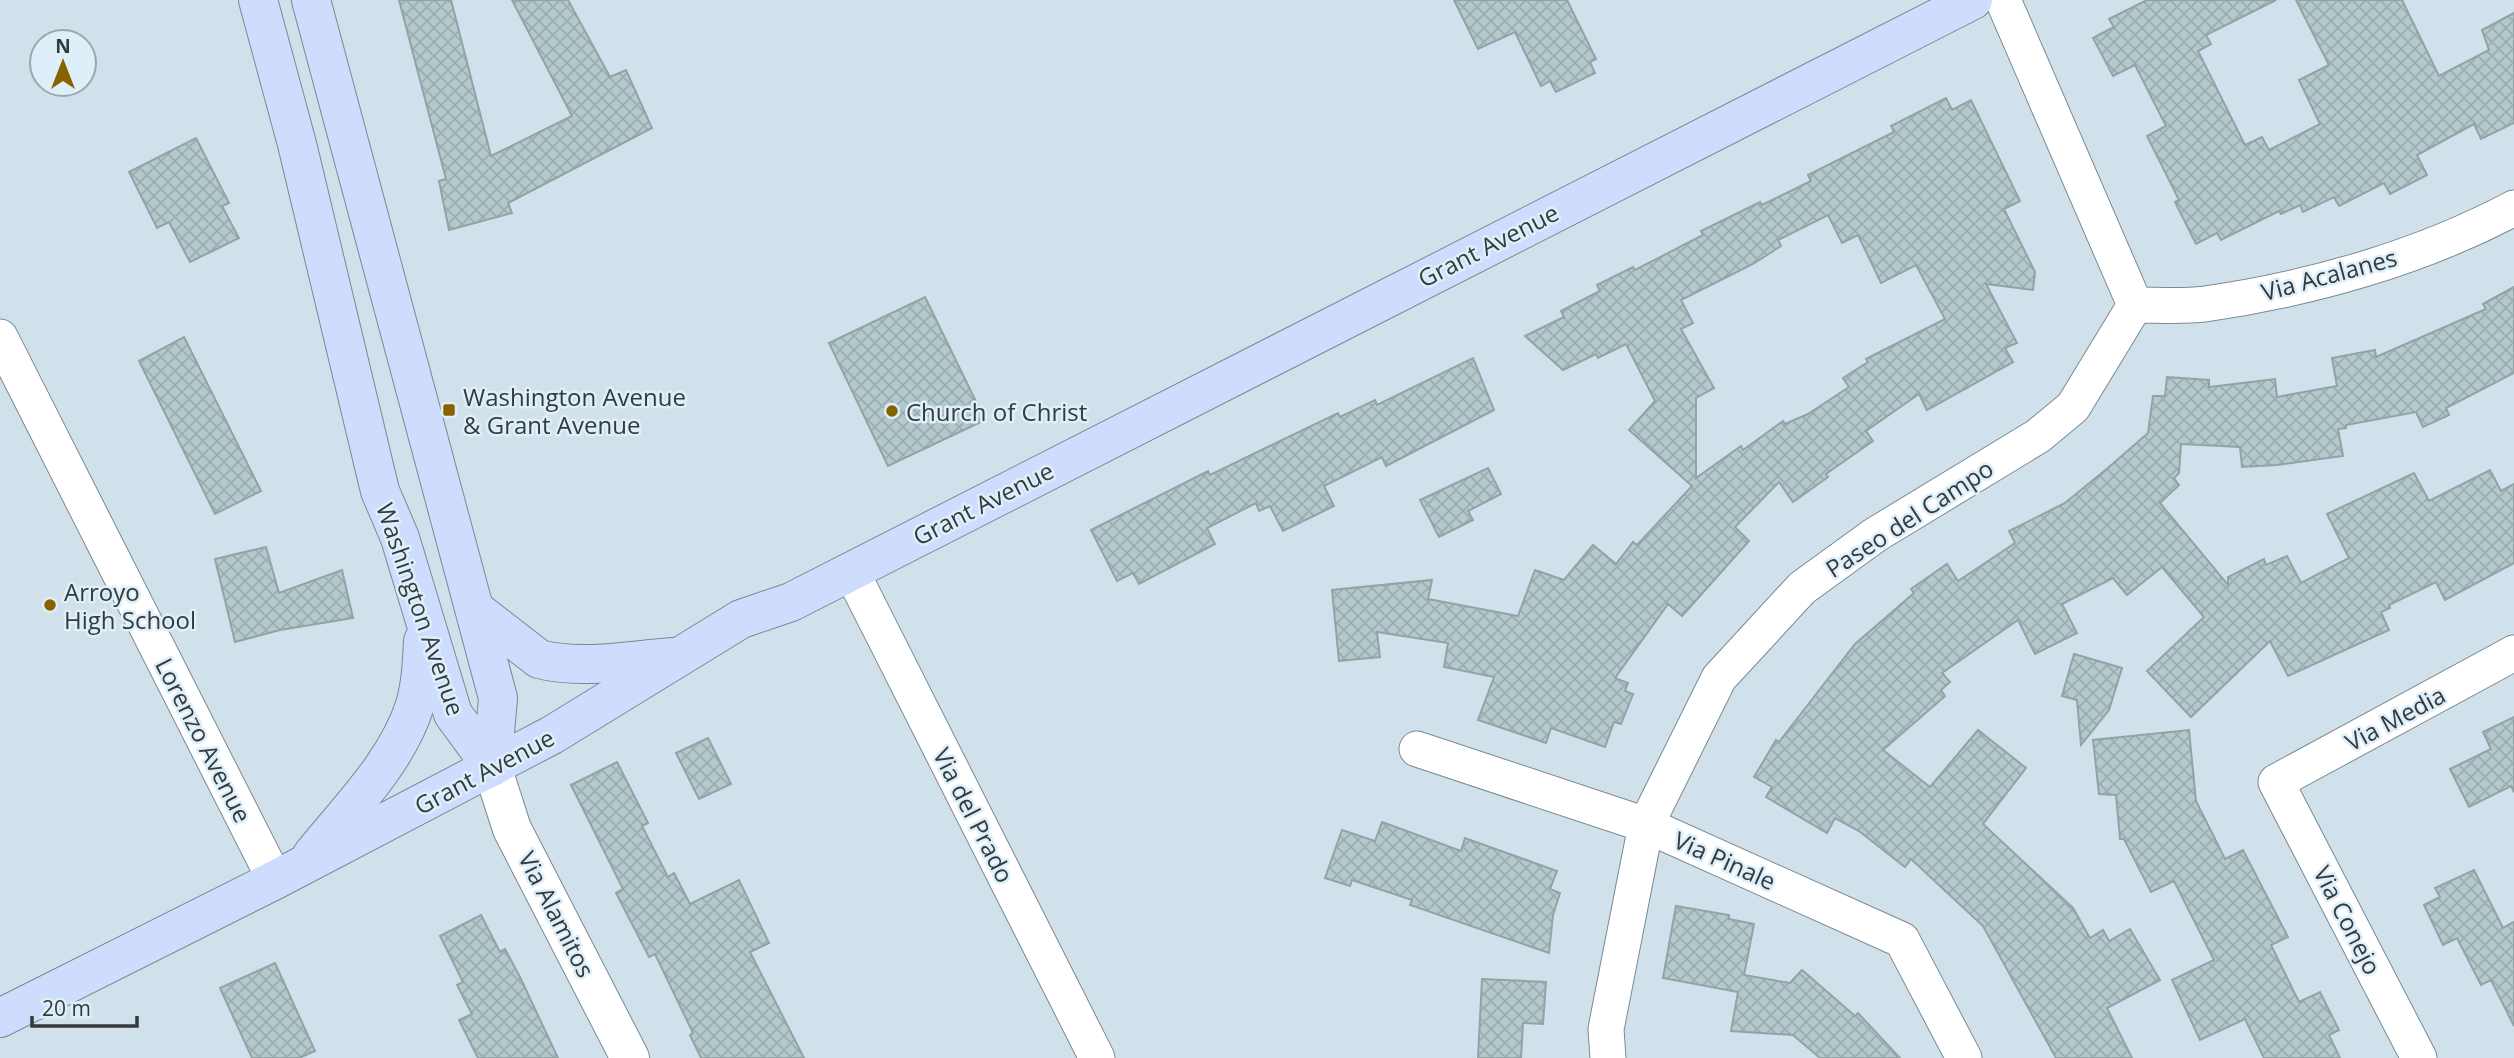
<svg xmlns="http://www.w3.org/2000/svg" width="2514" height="1058" font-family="'Open Sans',sans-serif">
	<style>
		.building { fill: url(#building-cross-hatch); stroke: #90a4a6; stroke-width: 2; fill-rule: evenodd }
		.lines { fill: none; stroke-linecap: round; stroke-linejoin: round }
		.minor-casing { stroke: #7a8993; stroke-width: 37 }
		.tertiary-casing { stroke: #7a8993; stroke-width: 40 }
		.secondary-casing { stroke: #7a8993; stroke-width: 40 }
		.minor { stroke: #fff; stroke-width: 35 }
		.tertiary { stroke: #fff; stroke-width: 38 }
		.secondary { stroke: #cedcfe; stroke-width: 38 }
		.poi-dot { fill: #886100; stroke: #deeff9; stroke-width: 2.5 }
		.labels { text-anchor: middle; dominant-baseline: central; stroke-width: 5; stroke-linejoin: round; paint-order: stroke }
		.street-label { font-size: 24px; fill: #343a3e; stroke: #deeff9 }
		.poi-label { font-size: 24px; fill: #343a3e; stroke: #deeff9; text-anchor: start }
	</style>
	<defs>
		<pattern id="building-cross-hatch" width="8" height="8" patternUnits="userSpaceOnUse" patternTransform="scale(1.75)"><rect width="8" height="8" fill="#b4c9cb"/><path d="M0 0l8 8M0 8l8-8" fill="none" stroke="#9badaf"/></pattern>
	</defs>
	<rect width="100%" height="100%" fill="#d1e1ec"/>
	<g class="building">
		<path d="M 399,0 L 451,0 L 491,156 L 572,116 L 512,0 L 568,0 L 610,77 L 626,70 L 652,128 L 508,203 L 512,213 L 449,230 L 439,181 L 446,179 Z"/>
		<path d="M 1454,0 L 1567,0 L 1596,59 L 1590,62 L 1595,73 L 1556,92 L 1550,81 L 1541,86 L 1515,32 L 1478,49 Z"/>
		<path d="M 2147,0 L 2276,0 L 2206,35 L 2211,44 L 2198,51 L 2245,145 L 2262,137 L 2269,150 L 2320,124 L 2299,80 L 2329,65 L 2296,0 L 2402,0 L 2439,76 L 2489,50 L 2482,30 L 2514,13 L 2514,123 L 2481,139 L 2474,124 L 2417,155 L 2427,175 L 2390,194 L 2384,183 L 2339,206 L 2334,197 L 2303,212 L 2300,205 L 2281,214 L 2279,211 L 2221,240 L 2217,233 L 2196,244 L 2175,202 L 2179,200 L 2147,136 L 2166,126 L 2135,65 L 2113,76 L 2093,38 L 2114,27 L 2109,19 Z"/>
		<path d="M 1946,98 L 1952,110 L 1971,100 L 2020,201 L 2004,209 L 2035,272 L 2033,290 L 1986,284 L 2017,343 L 2005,348 L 2013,362 L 1927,410 L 1919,394 L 1866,431 L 1873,441 L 1826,474 L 1828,477 L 1793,502 L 1779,482 L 1735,527 L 1749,541 L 1682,616 L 1668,604 L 1615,678 L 1628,683 L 1625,691 L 1633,694 L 1621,724 L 1614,722 L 1605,747 L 1551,728 L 1546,743 L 1478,720 L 1494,677 L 1444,667 L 1448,643 L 1377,632 L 1380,657 L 1339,661 L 1332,590 L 1432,580 L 1428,599 L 1518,616 L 1535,570 L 1564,580 L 1593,545 L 1616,564 L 1633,542 L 1637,545 L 1692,486 L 1629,430 L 1655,401 L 1626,344 L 1598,358 L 1596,354 L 1563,370 L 1525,336 L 1564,317 L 1561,311 L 1600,291 L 1597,285 L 1633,267 L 1635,270 L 1703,235 L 1701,231 L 1760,202 L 1762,205 L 1811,181 L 1808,175 L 1894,132 L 1891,126 ZM 1828,215 L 1842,243 L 1858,235 L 1881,283 L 1916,265 L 1945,319 L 1866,359 L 1868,362 L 1843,378 L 1849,387 L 1808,414 L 1785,424 L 1783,421 L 1743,450 L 1741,446 L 1696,478 L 1696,398 L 1714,388 L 1681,329 L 1693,323 L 1681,300 L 1753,264 L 1781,246 L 1778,240 Z"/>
		<path d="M 196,138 L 229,203 L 222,206 L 239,238 L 190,262 L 169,222 L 157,228 L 129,172 Z"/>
		<path d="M 2514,287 L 2514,373 L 2446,408 L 2449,415 L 2423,427 L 2416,412 L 2346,425 L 2346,428 L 2338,429 L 2343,456 L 2277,465 L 2242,467 L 2240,447 L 2181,444 L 2179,473 L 2174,478 L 2179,485 L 2160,503 L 2228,585 L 2228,577 L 2264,559 L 2266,565 L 2287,556 L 2301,583 L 2349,558 L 2327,514 L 2414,473 L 2429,501 L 2490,470 L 2501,491 L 2514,484 L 2514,563 L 2445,600 L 2436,582 L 2389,605 L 2390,608 L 2381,612 L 2389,630 L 2288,676 L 2270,641 L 2191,717 L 2147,671 L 2204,617 L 2162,567 L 2127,595 L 2113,578 L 2062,604 L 2077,633 L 2035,654 L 2018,620 L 1942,673 L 1950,682 L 1941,690 L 1945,696 L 1883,750 L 1930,787 L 1978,730 L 2026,768 L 1983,824 L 2073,908 L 2090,938 L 2103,930 L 2109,941 L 2130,929 L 2160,980 L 2107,1008 L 2132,1058 L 2056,1058 L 1983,926 L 1911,859 L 1905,867 L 1859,831 L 1835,818 L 1827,833 L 1766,797 L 1772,787 L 1754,777 L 1776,740 L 1779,742 L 1855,644 L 1914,593 L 1911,589 L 1947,564 L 1958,581 L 2015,543 L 2009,531 L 2065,503 L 2109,467 L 2148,433 L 2153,396 L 2165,396 L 2167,377 L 2209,380 L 2209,387 L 2275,379 L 2277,397 L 2337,386 L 2332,358 L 2375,350 L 2376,357 L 2486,309 L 2483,304 Z"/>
		<path d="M 925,297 L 985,420 L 888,466 L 829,343 Z"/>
		<path d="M 184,337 L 261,491 L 215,514 L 139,361 Z"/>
		<path d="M 1473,358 L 1494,410 L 1386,466 L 1382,457 L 1324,486 L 1334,506 L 1283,531 L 1270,506 L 1259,511 L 1256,503 L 1207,528 L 1215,544 L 1139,584 L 1133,573 L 1117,581 L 1091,530 L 1208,471 L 1210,475 L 1338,413 L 1340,417 L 1375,400 L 1377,405 Z"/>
		<path d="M 1488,468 L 1501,494 L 1468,511 L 1473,520 L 1439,537 L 1420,500 Z"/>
		<path d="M 266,547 L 279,593 L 342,570 L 353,618 L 280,630 L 235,642 L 215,559 Z"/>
		<path d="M 2074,654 L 2122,668 L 2109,710 L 2081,745 L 2077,700 L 2062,696 Z"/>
		<path d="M 2514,717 L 2514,792 L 2511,786 L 2469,807 L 2450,769 L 2491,749 L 2483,732 Z"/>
		<path d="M 2189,730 L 2196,801 L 2225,859 L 2243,850 L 2288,937 L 2271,945 L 2299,1002 L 2320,992 L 2339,1030 L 2329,1035 L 2340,1058 L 2264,1058 L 2245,1019 L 2200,1040 L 2172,980 L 2214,960 L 2174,881 L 2151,892 L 2124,839 L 2120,839 L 2116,795 L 2099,794 L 2093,740 Z"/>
		<path d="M 708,738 L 731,784 L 699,799 L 676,753 Z"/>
		<path d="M 617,762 L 648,823 L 642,826 L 668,877 L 674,873 L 690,904 L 739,880 L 769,943 L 750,952 L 804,1058 L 701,1058 L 690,1035 L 693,1033 L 655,954 L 649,957 L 616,893 L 623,889 L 571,785 Z"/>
		<path d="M 1382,822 L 1461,851 L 1465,838 L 1557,871 L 1550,889 L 1560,893 L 1553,915 L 1549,953 L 1410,905 L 1412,900 L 1352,880 L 1350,886 L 1325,878 L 1342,830 L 1375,841 Z"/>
		<path d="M 2474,870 L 2503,928 L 2514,922 L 2514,1026 L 2491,980 L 2481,985 L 2457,938 L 2443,945 L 2424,905 L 2440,897 L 2435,888 Z"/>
		<path d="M 1676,906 L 1729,915 L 1729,919 L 1754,924 L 1744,975 L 1790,983 L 1802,970 L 1855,1016 L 1858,1013 L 1900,1058 L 1820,1058 L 1793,1035 L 1731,1031 L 1738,992 L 1663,978 Z"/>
		<path d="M 481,915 L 500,952 L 505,949 L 520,977 L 558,1058 L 478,1058 L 459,1020 L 472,1014 L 457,985 L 463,982 L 440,936 Z"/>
		<path d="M 275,963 L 315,1051 L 299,1058 L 252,1058 L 220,988 Z"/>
		<path d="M 1482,979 L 1546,982 L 1543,1024 L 1523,1023 L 1521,1058 L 1478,1058 Z"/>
	</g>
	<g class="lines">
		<defs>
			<g id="minor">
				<path d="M 2003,0 L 2135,305"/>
				<path d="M 2135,305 C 2158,305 2182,307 2205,304 C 2310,289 2420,258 2514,208"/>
				<path d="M 0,337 L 275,880"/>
				<path d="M 851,571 L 1097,1058"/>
				<path d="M 1417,749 L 1646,825 L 1902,940 L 1964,1058"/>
				<path d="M 1608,1058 L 1606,1029 L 1646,825 L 1719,678 L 1802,588 L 1875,535 L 2038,436 L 2073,407 L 2135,305"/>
				<path d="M 2419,1058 L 2276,782 L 2514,653"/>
			</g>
			<path id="tertiary" d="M 492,767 L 512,829 L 630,1058"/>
			<g id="secondary">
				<path d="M 258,0 L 297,144 L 380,491 L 400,538 L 453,714 L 492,767"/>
				<path d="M 311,0 L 498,698 L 492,767"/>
				<path d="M 477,611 L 539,659 C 581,670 629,660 673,657"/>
				<path d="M 312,855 C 349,809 397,762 415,705 C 421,684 422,662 423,641"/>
				<path d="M 0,1018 L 275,880 L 552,735 L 741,619 L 791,602 L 1973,0"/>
			</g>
		</defs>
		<use href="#minor" class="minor-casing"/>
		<use href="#tertiary" class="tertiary-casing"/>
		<use href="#secondary" class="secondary-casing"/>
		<use href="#minor" class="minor"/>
		<use href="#tertiary" class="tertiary"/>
		<use href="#secondary" class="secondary"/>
	</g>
	<g class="poi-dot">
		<rect x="442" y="403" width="14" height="14" rx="3.5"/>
		<circle cx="892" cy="411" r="7"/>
		<circle cx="50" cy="605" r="7"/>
	</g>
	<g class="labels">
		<g class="street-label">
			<text transform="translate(1488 245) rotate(-27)">Grant Avenue</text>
			<text transform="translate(2329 274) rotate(-15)">Via Acalanes</text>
			<text transform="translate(983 503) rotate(-27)">Grant Avenue</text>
			<text transform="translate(1909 518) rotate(-33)">Paseo del Campo</text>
			<text transform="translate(421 609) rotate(71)">Washington Avenue</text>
			<text transform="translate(2395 718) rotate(-28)">Via Media</text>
			<text transform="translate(204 740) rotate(63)">Lorenzo Avenue</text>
			<text transform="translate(484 771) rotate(-28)">Grant Avenue</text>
			<text transform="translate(974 815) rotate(63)">Via del Prado</text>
			<text transform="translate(1725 860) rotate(24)">Via Pinale</text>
			<text transform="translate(557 914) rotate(63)">Via Alamitos</text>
			<text transform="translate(2348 920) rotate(63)">Via Conejo</text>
		</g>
		<g class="poi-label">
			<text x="463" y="396">Washington Avenue<tspan x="463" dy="28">&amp; Grant Avenue</tspan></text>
			<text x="906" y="411">Church of Christ</text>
			<text x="64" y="591">Arroyo<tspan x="64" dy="28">High School</tspan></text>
		</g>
	</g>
	<g transform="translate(63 63)"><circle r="33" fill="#deeff9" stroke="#9aa7ae" stroke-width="2"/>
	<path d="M0-5L12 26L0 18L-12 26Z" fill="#886100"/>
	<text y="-10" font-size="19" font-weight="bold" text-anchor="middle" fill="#343a3e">N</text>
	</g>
	<path d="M32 1016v10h105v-10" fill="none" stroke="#343a3e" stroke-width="3.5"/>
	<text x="42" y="1016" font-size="21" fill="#343a3e" stroke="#deeff9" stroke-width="5" paint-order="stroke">20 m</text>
</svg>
